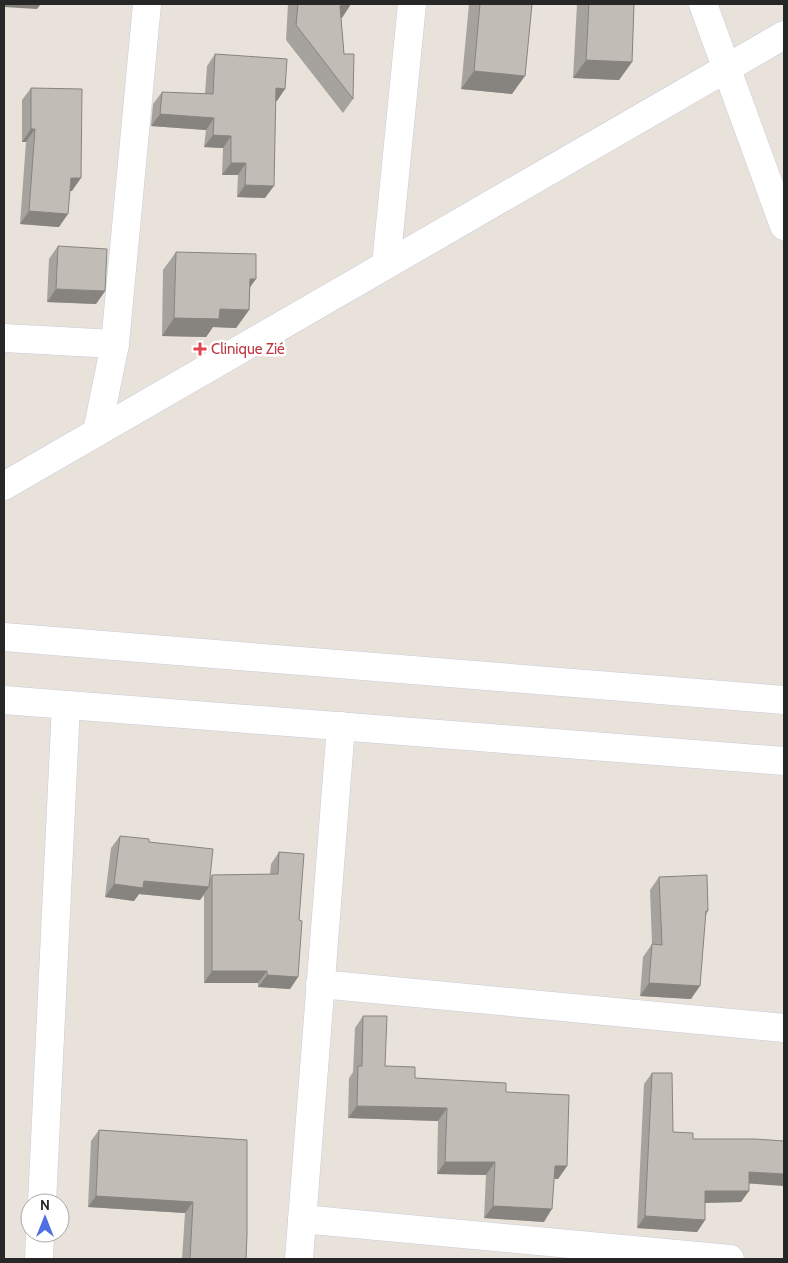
<svg xmlns="http://www.w3.org/2000/svg" width="788" height="1263" font-family="Cabin,sans-serif">
	<style>
		.lines { fill: none; stroke-linecap: round; stroke-linejoin: round }
		.minor-casing { stroke: #c9ccd8; stroke-width: 29 }
		.minor { stroke: #fff; stroke-width: 28 }
		.wall { fill: #a6a29d }
		.shaded-wall { fill: #87847f }
		.building { fill: #c1bcb6; stroke: #87847f }
		.health-dot { fill: #e0444e; stroke: #fff; stroke-width: 2 }
		.labels { text-anchor: middle; dominant-baseline: central; stroke-width: 5; stroke-linejoin: round; paint-order: stroke }
		.health-label { font-size: 15px; fill: #be3a42; stroke: #fff; text-anchor: start }
	</style>
	<rect width="100%" height="100%" fill="#e8e2db"/>
	<g class="lines">
		<defs>
			<g id="minor">
				<path d="M 703,4 L 784,226"/>
				<path d="M 386,265 L 412,4"/>
				<path d="M 4,338 L 115,344"/>
				<path d="M 97,432 L 115,344 L 147,4"/>
				<path d="M 4,486 L 784,35"/>
				<path d="M 4,637 L 784,700"/>
				<path d="M 4,700 L 784,761"/>
				<path d="M 320,984 L 784,1028"/>
				<path d="M 42,1203 L 66,705"/>
				<path d="M 302,1219 L 730,1259"/>
				<path d="M 39,1259 L 40,1233"/>
				<path d="M 299,1259 L 341,726"/>
			</g>
		</defs>
		<use href="#minor" class="minor-casing"/>
		<use href="#minor" class="minor"/>
	</g>
	<g class="wall">
		<path d="M 288,4 L 351,4 L 341,18 L 344,54 L 353,99 L 343,113 L 286,40 Z"/>
		<path d="M 469,4 L 532,4 L 512,94 L 461,89 Z"/>
		<path d="M 577,4 L 634,4 L 632,62 L 619,80 L 573,78 Z"/>
		<path d="M 215,54 L 277,101 L 276,101 L 265,198 L 237,197 L 238,175 L 222,175 L 223,148 L 204,147 L 206,130 L 151,126 L 153,104 L 162,92 L 205,94 L 207,66 Z"/>
		<path d="M 31,88 L 72,191 L 70,191 L 59,227 L 20,224 L 26,142 L 22,142 L 22,100 Z"/>
		<path d="M 58,246 L 105,291 L 96,304 L 47,302 L 49,259 Z"/>
		<path d="M 176,252 L 250,288 L 249,310 L 236,328 L 213,327 L 206,337 L 162,336 L 163,270 Z"/>
		<path d="M 120,836 L 149,842 L 210,879 L 212,875 L 270,874 L 271,864 L 279,852 L 299,920 L 298,977 L 290,989 L 258,987 L 258,983 L 204,983 L 204,895 L 200,900 L 139,894 L 134,901 L 105,897 L 111,848 Z"/>
		<path d="M 659,877 L 708,911 L 706,915 L 691,999 L 640,996 L 643,957 L 652,944 L 650,890 Z"/>
		<path d="M 363,1016 L 385,1066 L 415,1078 L 506,1092 L 567,1166 L 558,1179 L 554,1179 L 544,1222 L 484,1218 L 486,1175 L 437,1174 L 438,1121 L 348,1118 L 349,1078 L 353,1072 L 355,1028 Z"/>
		<path d="M 652,1073 L 673,1132 L 693,1139 L 749,1184 L 741,1202 L 705,1203 L 705,1220 L 697,1232 L 637,1228 L 644,1084 Z"/>
		<path d="M 99,1130 L 247,1140 L 246,1259 L 182,1259 L 185,1213 L 88,1207 L 91,1141 Z"/>
	</g>
	<g class="shaded-wall">
		<path d="M 4,4 L 41,4 L 37,9 L 4,7 Z"/>
		<path d="M 349,4 L 351,4 L 342,18 L 330,20 L 340,6 Z"/>
		<path d="M 586,60 L 632,62 L 619,80 L 573,78 Z"/>
		<path d="M 474,71 L 525,76 L 512,94 L 461,89 Z"/>
		<path d="M 276,88 L 285,89 L 277,101 L 268,100 Z"/>
		<path d="M 160,114 L 214,118 L 206,130 L 151,126 Z"/>
		<path d="M 31,129 L 35,129 L 26,142 L 22,142 Z"/>
		<path d="M 213,135 L 231,136 L 223,148 L 204,147 Z"/>
		<path d="M 231,163 L 246,163 L 238,175 L 222,175 Z"/>
		<path d="M 71,178 L 81,178 L 72,191 L 62,191 Z"/>
		<path d="M 245,185 L 274,186 L 265,198 L 237,197 Z"/>
		<path d="M 29,211 L 68,214 L 59,227 L 20,224 Z"/>
		<path d="M 250,279 L 256,279 L 243,297 Z"/>
		<path d="M 56,289 L 105,291 L 96,304 L 47,302 Z"/>
		<path d="M 220,309 L 249,310 L 236,328 L 213,327 L 206,337 L 162,336 L 174,318 Z"/>
		<path d="M 144,881 L 209,887 L 200,900 L 139,894 L 134,901 L 105,897 L 114,884 Z"/>
		<path d="M 212,971 L 267,971 L 258,983 L 204,983 Z"/>
		<path d="M 267,975 L 298,977 L 290,989 L 258,987 Z"/>
		<path d="M 649,983 L 700,986 L 691,999 L 640,996 Z"/>
		<path d="M 357,1106 L 447,1108 L 438,1121 L 348,1118 Z"/>
		<path d="M 445,1162 L 495,1162 L 486,1175 L 437,1174 Z"/>
		<path d="M 555,1166 L 567,1166 L 558,1179 L 546,1178 Z"/>
		<path d="M 749,1172 L 784,1174 L 784,1186 L 741,1183 Z"/>
		<path d="M 705,1191 L 749,1191 L 741,1202 L 697,1203 Z"/>
		<path d="M 96,1196 L 193,1202 L 185,1213 L 88,1207 Z"/>
		<path d="M 493,1206 L 552,1209 L 544,1222 L 484,1218 Z"/>
		<path d="M 645,1216 L 705,1220 L 697,1232 L 637,1228 Z"/>
	</g>
	<g class="building">
		<path d="M 298,4 L 349,4 L 340,6 L 344,54 L 354,54 L 353,99 L 296,25 Z"/>
		<path d="M 480,4 L 532,4 L 525,76 L 474,71 Z"/>
		<path d="M 589,4 L 634,4 L 632,62 L 586,60 Z"/>
		<path d="M 215,54 L 287,59 L 285,89 L 276,88 L 274,186 L 245,185 L 246,163 L 231,163 L 231,136 L 213,135 L 214,118 L 160,114 L 162,92 L 213,94 Z"/>
		<path d="M 31,88 L 82,89 L 81,178 L 71,178 L 68,214 L 29,211 L 35,129 L 31,129 Z"/>
		<path d="M 58,246 L 107,249 L 105,291 L 56,289 Z"/>
		<path d="M 176,252 L 256,254 L 256,279 L 250,279 L 249,310 L 220,309 L 219,319 L 174,318 Z"/>
		<path d="M 120,836 L 149,839 L 149,842 L 213,849 L 209,887 L 144,881 L 143,888 L 114,884 Z"/>
		<path d="M 279,852 L 304,854 L 299,920 L 302,921 L 298,977 L 267,975 L 267,971 L 212,971 L 212,875 L 278,874 Z"/>
		<path d="M 707,875 L 708,911 L 706,911 L 700,986 L 649,983 L 652,944 L 662,945 L 659,877 Z"/>
		<path d="M 363,1016 L 387,1016 L 385,1066 L 415,1067 L 415,1078 L 506,1083 L 506,1092 L 569,1095 L 567,1166 L 555,1166 L 552,1209 L 493,1206 L 495,1162 L 445,1162 L 447,1108 L 357,1106 L 358,1066 L 362,1066 Z"/>
		<path d="M 652,1073 L 672,1073 L 673,1132 L 693,1133 L 693,1139 L 755,1139 L 784,1141 L 784,1174 L 749,1172 L 749,1191 L 705,1191 L 705,1220 L 645,1216 Z"/>
		<path d="M 99,1130 L 247,1140 L 247,1235 L 246,1259 L 190,1259 L 193,1202 L 96,1196 Z"/>
	</g>
	<path class="health-dot" d="M197.5 341.5h5v5h5v5h-5v5h-5v-5h-5v-5h5z"/>
	<g class="labels">
		<g class="health-label">
			<text x="211" y="349">Clinique Zié</text>
		</g>
	</g>
	<rect width="788" height="1263" fill="none" stroke="#272727" stroke-width="10"/>
	<g transform="translate(45 1218)"><circle r="24" fill="#ffffff" stroke="#a9a9a9"/>
	<path d="M0-4L9 19L0 12L-9 19Z" fill="#4e6fe2"/>
	<text y="-8" font-size="14" font-weight="bold" text-anchor="middle" fill="#272727">N</text>
	</g>
</svg>
